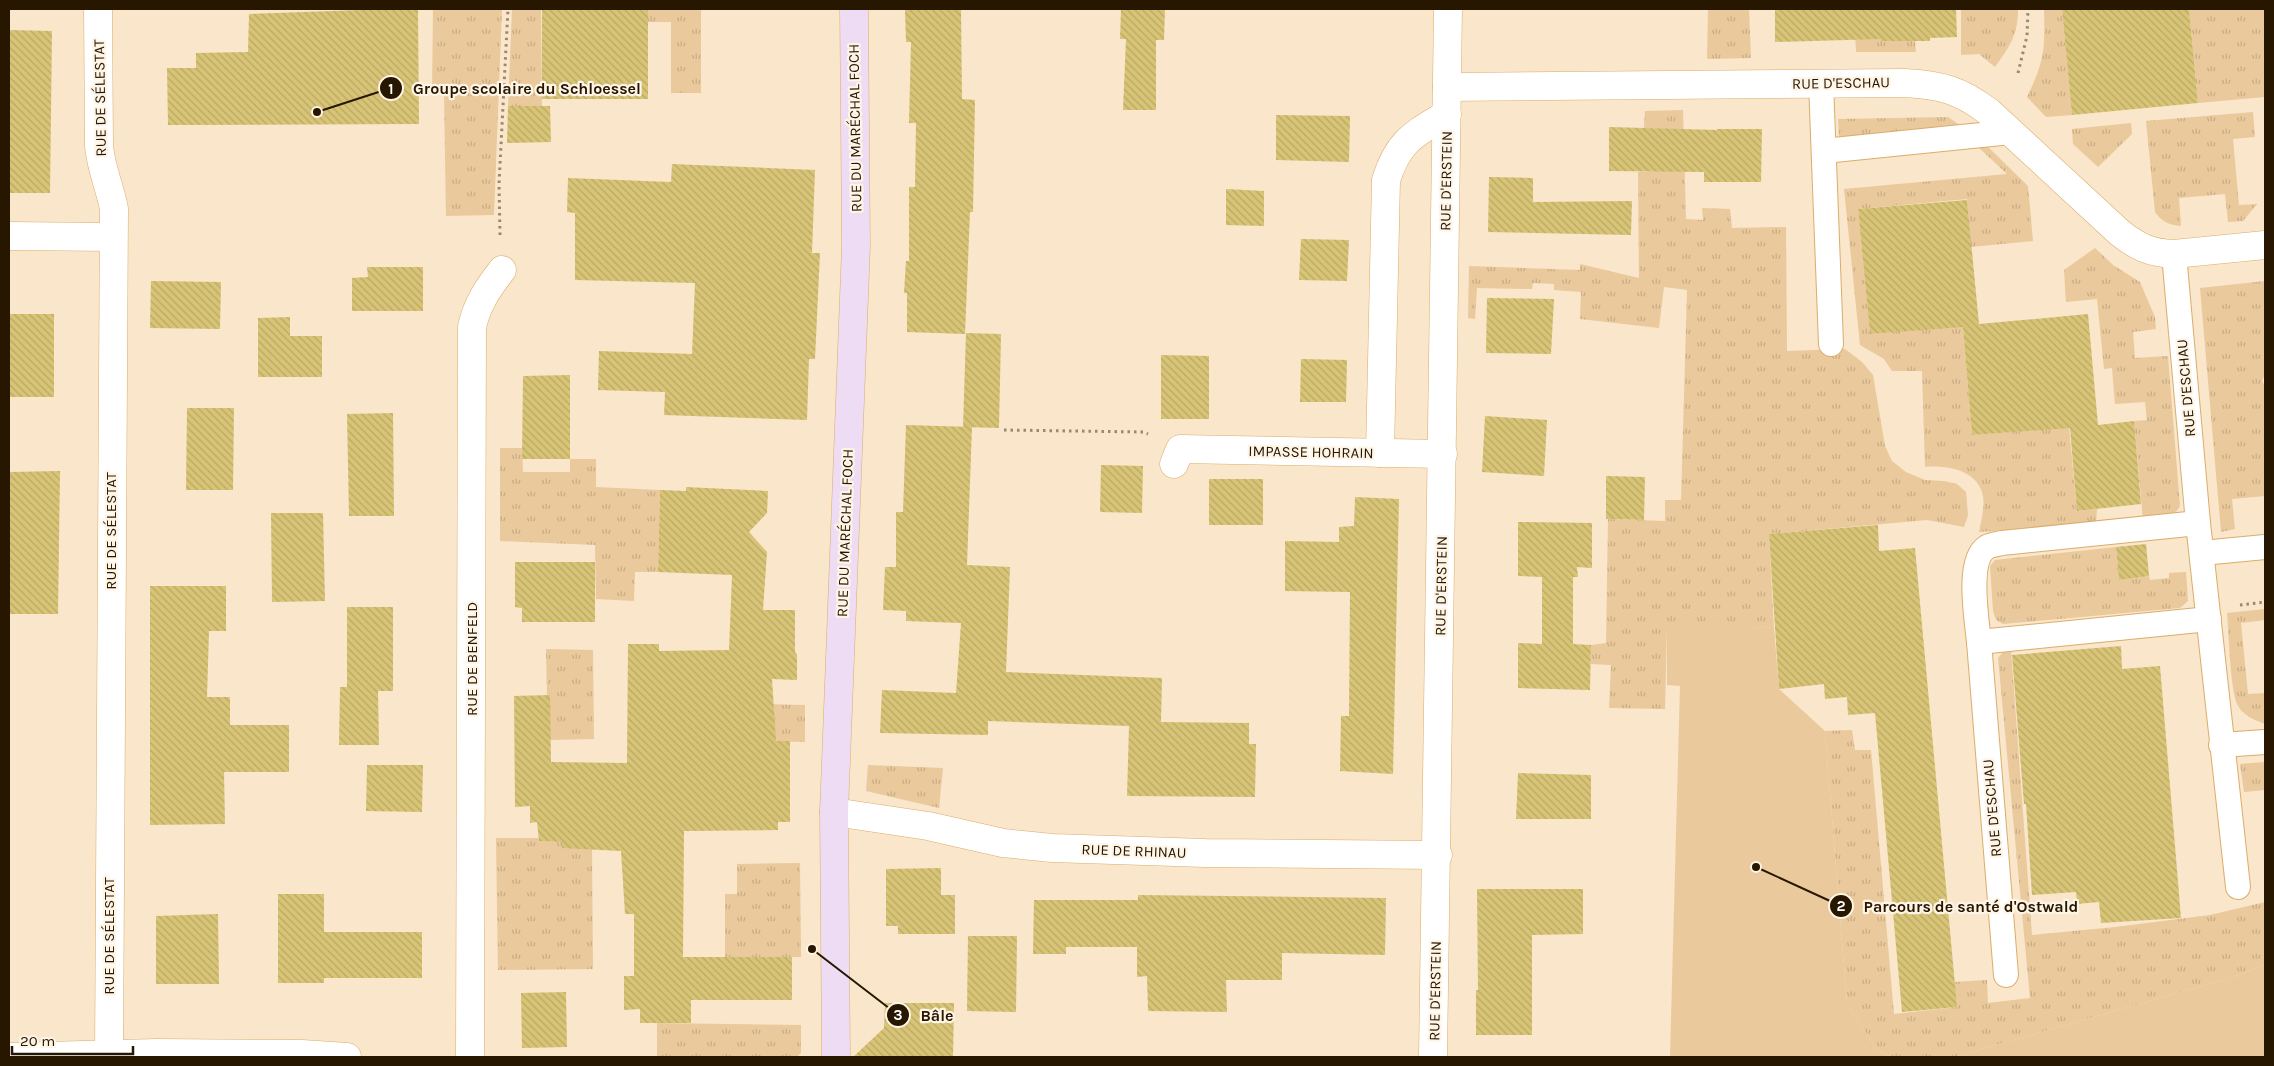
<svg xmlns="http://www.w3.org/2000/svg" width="2274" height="1066" font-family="Karla,sans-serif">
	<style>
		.grass { fill: url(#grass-tufts) }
		.park { fill: #eac99c }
		.building { fill: url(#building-back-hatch) }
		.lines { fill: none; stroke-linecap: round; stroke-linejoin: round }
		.lane-casing { stroke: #dbad69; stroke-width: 26 }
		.street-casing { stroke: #dbad69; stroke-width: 29 }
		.secondary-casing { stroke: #dbad69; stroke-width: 29 }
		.path { stroke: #9a886f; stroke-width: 3; stroke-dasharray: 2.5 4; stroke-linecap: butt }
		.lane { stroke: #fff; stroke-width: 24 }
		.street { stroke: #fff; stroke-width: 28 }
		.secondary { stroke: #eddcf4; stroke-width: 28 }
		.labels { text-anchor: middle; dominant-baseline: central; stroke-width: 4.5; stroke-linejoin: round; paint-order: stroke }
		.street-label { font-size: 15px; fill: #271600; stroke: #fef5e7 }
		.leader { fill: none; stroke: #271600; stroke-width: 2 }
		.callout-dot { fill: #271600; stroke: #fef5e7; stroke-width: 2 }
		.mark-label { font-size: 15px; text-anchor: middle; font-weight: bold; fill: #fff }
		.callout-label { font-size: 16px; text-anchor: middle; font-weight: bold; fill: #271600; stroke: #fef5e7; stroke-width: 4.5; stroke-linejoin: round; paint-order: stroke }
	</style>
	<defs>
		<pattern id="grass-tufts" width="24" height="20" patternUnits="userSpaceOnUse" patternTransform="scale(1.25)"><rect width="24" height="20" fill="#eac99c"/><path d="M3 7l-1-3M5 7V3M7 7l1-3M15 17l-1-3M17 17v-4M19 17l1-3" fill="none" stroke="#c9ac85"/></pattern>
		<pattern id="building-back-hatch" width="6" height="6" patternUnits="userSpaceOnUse" patternTransform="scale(1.25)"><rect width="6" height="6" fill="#d8c476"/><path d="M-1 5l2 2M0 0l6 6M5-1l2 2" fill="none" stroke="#b9a864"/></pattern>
	</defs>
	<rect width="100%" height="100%" fill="#f9e6cb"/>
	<g class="grass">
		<path d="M 433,9 L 502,9 L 494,215 L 446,216 L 444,93 L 432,93 Z"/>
		<path d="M 512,9 L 541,9 L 542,106 L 508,106 Z"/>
		<path d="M 648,9 L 701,9 L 701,93 L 671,93 L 671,22 L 634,22 L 648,12 Z"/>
		<path d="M 1708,9 L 1749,9 L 1751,58 L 1707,59 Z"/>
		<path d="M 1854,9 L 1880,9 L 1881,41 L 1915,41 L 1916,52 L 1856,52 Z"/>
		<path d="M 1961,9 L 2018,9 C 2018,35 2010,46 1995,67 L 1979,54 L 1961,55 Z"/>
		<path d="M 2044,9 L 2062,9 L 2072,115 L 2046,117 L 2027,97 C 2045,60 2045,49 2044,9 Z"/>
		<path d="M 2189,9 L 2265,9 L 2265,97 L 2198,103 Z"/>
		<path d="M 1683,110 L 1686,219 L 1703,220 L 1702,208 L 1730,209 L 1732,228 L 1786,227 L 1787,351 L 1845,349 L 1862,362 L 1873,375 L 1885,446 L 1892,461 L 1906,472 L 1925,480 L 1944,481 L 1957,484 L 1966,492 L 1968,515 L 1964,527 L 1927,520 L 1769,534 L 1774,628 L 1667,625 L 1665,709 L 1609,708 L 1611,665 L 1591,664 L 1591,645 L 1606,643 L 1608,519 L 1665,521 L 1665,500 L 1681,500 L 1687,290 L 1664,287 L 1659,328 L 1580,319 L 1581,292 L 1554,290 L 1554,284 L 1533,283 L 1532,289 L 1477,288 L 1475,319 L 1468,318 L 1469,266 L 1580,270 L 1580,264 L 1639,278 L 1638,172 L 1662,171 L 1663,129 L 1644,128 L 1645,111 Z"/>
		<path d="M 2253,112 L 2255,137 L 2233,139 L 2239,205 L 2257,204 L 2243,221 L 2228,222 L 2225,194 L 2179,198 L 2181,226 C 2169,225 2162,222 2155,212 L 2146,121 Z"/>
		<path d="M 1948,117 L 1967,130 L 1839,138 L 1838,119 Z"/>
		<path d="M 2131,123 L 2132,134 L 2098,167 L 2073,144 L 2072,129 Z"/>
		<path d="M 1984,143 L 2028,186 L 2033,241 L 1971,247 L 1967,199 L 1858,209 L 1870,334 L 1963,326 L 1972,435 L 2069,427 L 2077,511 L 2097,509 L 2096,524 L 1979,532 C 1981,521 1985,508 1983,496 C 1978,470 1947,465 1925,467 L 1922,371 L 1892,371 L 1884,359 L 1860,345 L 1844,189 L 2007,174 L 1977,146 Z"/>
		<path d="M 2095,248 L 2113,265 L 2140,282 L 2155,317 L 2156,329 L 2133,332 L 2135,358 L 2168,356 L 2180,506 C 2172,521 2158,519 2143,520 L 2134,421 L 2147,420 L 2145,402 L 2115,404 L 2112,368 L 2104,369 L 2097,299 L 2066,302 L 2064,270 Z"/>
		<path d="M 2265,281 L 2265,374 L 2262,381 L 2265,386 L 2265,496 L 2232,499 L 2235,529 L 2221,532 L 2200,288 Z"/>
		<path d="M 500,448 L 522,448 L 523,472 L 570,472 L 570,459 L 596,459 L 596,487 L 660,490 L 658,572 L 635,572 L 634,601 L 596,599 L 595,545 L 500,541 Z"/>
		<path d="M 2116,547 L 2119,580 L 2149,576 L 2150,580 L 2169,578 L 2169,573 L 2186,572 L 2188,601 L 2180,608 L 2003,624 L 1996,620 L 1993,611 L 1990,566 L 1995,560 Z"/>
		<path d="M 2265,609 L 2265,620 L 2241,623 L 2248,694 L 2265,693 L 2265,724 C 2254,720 2242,715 2237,704 C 2230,686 2229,635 2227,613 Z"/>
		<path d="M 546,649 L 593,650 L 594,739 L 550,740 L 547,695 Z"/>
		<path d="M 2011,650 L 2032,935 L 2115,927 L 2210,915 L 2265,902 L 2265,965 L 2233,977 L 1954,1057 L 1892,1057 L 1876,1049 L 1847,1003 L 1825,731 L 1852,730 L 1855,750 L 1871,750 L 1894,1014 L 1957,1007 L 1954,982 L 1987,980 L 1988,1003 L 2030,998 L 1998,658 L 2004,651 Z"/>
		<path d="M 708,703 L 805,705 L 805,742 L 756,741 Z"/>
		<path d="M 2265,762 L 2265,790 L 2244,792 L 2240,764 Z"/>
		<path d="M 868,765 L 943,768 L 939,808 L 866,791 Z"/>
		<path d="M 496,838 L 538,838 L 539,841 L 562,842 L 562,848 L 592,846 L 593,969 L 498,970 Z"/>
		<path d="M 800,863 L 801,957 L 725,957 L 725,894 L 737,894 L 737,864 Z"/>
		<path d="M 657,1023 L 801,1025 L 801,1053 L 797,1057 L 657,1057 Z"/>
	</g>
	<g class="park">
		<path d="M 1667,624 L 1774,628 L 1779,689 L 1825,731 L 1847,1003 L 1876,1049 L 1892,1057 L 1670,1057 L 1680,686 L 1667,685 Z"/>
		<path d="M 2265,965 L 2265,1057 L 1954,1057 L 2233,977 Z"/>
	</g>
	<g class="building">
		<path d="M 389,9 L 418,9 L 419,124 L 168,125 L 167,68 L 196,68 L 196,53 L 248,52 L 249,14 Z"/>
		<rect x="542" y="9" width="106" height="90"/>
		<path d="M 905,9 L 961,9 L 962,99 L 975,100 L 973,212 L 970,212 L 965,334 L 907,332 L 907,293 L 904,293 L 906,261 L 909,261 L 909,187 L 915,187 L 916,123 L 909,123 L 911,42 L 906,42 Z"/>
		<path d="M 1121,9 L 1165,9 L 1164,40 L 1156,40 L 1156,110 L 1123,110 L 1126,39 L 1120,39 Z"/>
		<path d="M 1775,9 L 1956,9 L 1957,37 L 1930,38 L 1930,41 L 1881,41 L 1881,39 L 1775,42 Z"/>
		<path d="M 2062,9 L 2189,9 L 2198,103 L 2072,115 Z"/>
		<path d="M 9,30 L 52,31 L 50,193 L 9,193 Z"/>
		<path d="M 508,106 L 550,106 L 551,142 L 507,143 Z"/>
		<path d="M 1276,115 L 1350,116 L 1349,162 L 1276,160 Z"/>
		<path d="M 1609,127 L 1717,130 L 1717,129 L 1762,129 L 1761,182 L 1704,182 L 1704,172 L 1609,171 Z"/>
		<path d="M 672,164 L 815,170 L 812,253 L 820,253 L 815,359 L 809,359 L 807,420 L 664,415 L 665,392 L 598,390 L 599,351 L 692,354 L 695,283 L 575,280 L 575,213 L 567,212 L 568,178 L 671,182 Z"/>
		<path d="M 1489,177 L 1533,178 L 1533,202 L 1632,201 L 1631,235 L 1488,232 Z"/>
		<path d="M 1226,189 L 1264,191 L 1264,226 L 1226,225 Z"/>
		<path d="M 1967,200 L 1979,324 L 2088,314 L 2098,425 L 2134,421 L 2141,504 L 2077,511 L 2070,428 L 1972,435 L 1963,327 L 1870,334 L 1858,209 Z"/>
		<path d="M 1301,239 L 1349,240 L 1347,281 L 1299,280 Z"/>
		<path d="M 367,267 L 423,267 L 423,311 L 352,311 L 352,278 L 368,277 Z"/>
		<path d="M 151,281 L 221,282 L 220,329 L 150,328 Z"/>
		<path d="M 1487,298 L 1554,299 L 1551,354 L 1486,353 Z"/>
		<rect x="9" y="314" width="45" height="83"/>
		<path d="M 290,317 L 290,336 L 322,336 L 322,377 L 258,377 L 258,318 Z"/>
		<path d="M 966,333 L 1001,334 L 999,428 L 963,427 Z"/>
		<path d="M 1161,355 L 1209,356 L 1209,419 L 1161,419 Z"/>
		<path d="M 1301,359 L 1347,360 L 1346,402 L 1300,402 Z"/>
		<path d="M 570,375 L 570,459 L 522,459 L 523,376 Z"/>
		<path d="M 187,408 L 234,408 L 233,490 L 186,490 Z"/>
		<path d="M 393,413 L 394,516 L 349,516 L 347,414 Z"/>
		<path d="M 1485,416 L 1547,420 L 1544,476 L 1482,472 Z"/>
		<path d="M 906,425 L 972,427 L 967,565 L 1010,567 L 1006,672 L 1162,678 L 1161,722 L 1249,723 L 1249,744 L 1256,744 L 1255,797 L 1127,796 L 1129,726 L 988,721 L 988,735 L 880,733 L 882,690 L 956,693 L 961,623 L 906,621 L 906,611 L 883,610 L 885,567 L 896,567 L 896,512 L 903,512 Z"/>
		<path d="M 1101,465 L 1143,466 L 1142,513 L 1100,512 Z"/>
		<path d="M 60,471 L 58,614 L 9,614 L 9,472 Z"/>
		<path d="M 1606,476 L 1645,477 L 1644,520 L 1606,519 Z"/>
		<rect x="1209" y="479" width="54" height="46"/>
		<path d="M 686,487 L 768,491 L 767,513 L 749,532 L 767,552 L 763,610 L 795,610 L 795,652 L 797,655 L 797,680 L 772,679 L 776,741 L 790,741 L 790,822 L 778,822 L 778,830 L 684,831 L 683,957 L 792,957 L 792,1000 L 691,1000 L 691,1023 L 640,1023 L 640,1009 L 624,1010 L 624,976 L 634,976 L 634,914 L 625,914 L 621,851 L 562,848 L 562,842 L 539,841 L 537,822 L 530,823 L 530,806 L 515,807 L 514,696 L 550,695 L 551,762 L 627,763 L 628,644 L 659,644 L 659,651 L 729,650 L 732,575 L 658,572 L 660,490 L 686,491 Z"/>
		<path d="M 1355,497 L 1399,499 L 1393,774 L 1340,771 L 1341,716 L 1349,716 L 1350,592 L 1285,591 L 1285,541 L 1339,542 L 1339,527 L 1354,526 Z"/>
		<path d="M 271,513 L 323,513 L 325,601 L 272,602 Z"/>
		<path d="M 1518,522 L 1592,523 L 1592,568 L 1577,567 L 1578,577 L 1573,577 L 1573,644 L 1591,645 L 1590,690 L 1518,688 L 1518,643 L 1542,644 L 1542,577 L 1518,576 Z"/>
		<path d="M 1878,525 L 1879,551 L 1915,548 L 1957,1007 L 1902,1012 L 1875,713 L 1848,715 L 1847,697 L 1825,699 L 1824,684 L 1779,689 L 1769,534 Z"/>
		<path d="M 2146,544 L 2149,576 L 2119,580 L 2116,547 Z"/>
		<path d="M 515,562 L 595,562 L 595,622 L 522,622 L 522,608 L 515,607 Z"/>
		<path d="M 150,586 L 226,586 L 226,631 L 209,631 L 207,697 L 230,697 L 230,725 L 289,725 L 289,772 L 224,772 L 225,824 L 150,825 Z"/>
		<path d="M 347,607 L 393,607 L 393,691 L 378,691 L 379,745 L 339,745 L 340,687 L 347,687 Z"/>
		<path d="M 2121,646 L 2122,669 L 2160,666 L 2181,918 L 2101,923 L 2099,902 L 2077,904 L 2076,892 L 2032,895 L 2026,804 L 2024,804 L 2012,655 Z"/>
		<path d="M 367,765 L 423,765 L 422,812 L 366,811 Z"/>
		<path d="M 1518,773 L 1591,775 L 1591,819 L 1516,819 Z"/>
		<path d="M 941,868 L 941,895 L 955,895 L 955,934 L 898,934 L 898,926 L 886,926 L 886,869 Z"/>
		<path d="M 1477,889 L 1583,889 L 1583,934 L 1532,935 L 1532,1035 L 1476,1035 L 1476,990 L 1478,990 Z"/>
		<path d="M 278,894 L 324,894 L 324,932 L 422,932 L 422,978 L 324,978 L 324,983 L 278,983 Z"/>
		<path d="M 1138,895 L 1386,898 L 1385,955 L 1282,953 L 1282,980 L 1226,980 L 1227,1012 L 1148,1011 L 1147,976 L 1137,977 L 1137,947 L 1066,947 L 1066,954 L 1033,954 L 1034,900 L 1138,900 Z"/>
		<path d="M 218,914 L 219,984 L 156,984 L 156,916 Z"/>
		<path d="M 968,936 L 1017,936 L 1016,1012 L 967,1011 Z"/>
		<path d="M 566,992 L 567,1047 L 522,1048 L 521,993 Z"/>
		<path d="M 885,1003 L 954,1003 L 953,1057 L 853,1057 L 884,1028 Z"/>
	</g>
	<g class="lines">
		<defs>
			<g id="lane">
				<path d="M 1821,83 L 1831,344"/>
				<path d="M 1824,151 L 2011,132"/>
				<path d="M 2174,254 L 2198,523 L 2238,887"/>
				<path d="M 2198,523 L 2002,543 C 1998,544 1991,545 1987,547 C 1966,560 1977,621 1979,642 L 2209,619"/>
				<path d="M 2202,553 L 2265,547"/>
				<path d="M 1979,642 L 2006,975"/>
				<path d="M 2221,745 L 2265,742"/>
			</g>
			<g id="street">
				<path d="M 98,9 L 99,146 C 101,169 110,187 114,209 L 109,1055"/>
				<path d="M 1447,87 L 1905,83 C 1941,85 1960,90 1989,112 L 2120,233 C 2138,247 2150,253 2174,254 L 2265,245"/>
				<path d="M 9,236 L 112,237"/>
				<path d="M 1380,453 L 1386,180 C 1399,140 1413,135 1447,114"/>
				<path d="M 1174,464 L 1180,449 L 1443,454"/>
				<path d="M 834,812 L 928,826 L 1003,843 L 1052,848 L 1205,853 L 1438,855"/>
				<path d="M 9,1057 L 157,1053 L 302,1054 L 347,1057"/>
				<path d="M 470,1057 L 472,327 C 477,304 488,288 502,270"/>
				<path d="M 1433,1057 L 1448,9"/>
			</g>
			<path id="secondary" d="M 836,1057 L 834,812 L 856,246 L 854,9"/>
		</defs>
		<use href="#lane" class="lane-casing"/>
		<use href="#street" class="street-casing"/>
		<use href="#secondary" class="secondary-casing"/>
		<g class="path">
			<path d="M 2018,73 L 2027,36 L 2028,9"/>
			<path d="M 500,235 L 499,184 L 508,9"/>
			<path d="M 1004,430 L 1143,432 L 1148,434"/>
			<path d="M 2240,605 L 2265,602"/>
		</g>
		<use href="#lane" class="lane"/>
		<use href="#street" class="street"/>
		<use href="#secondary" class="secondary"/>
	</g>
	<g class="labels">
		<g class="street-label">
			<text transform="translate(1841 83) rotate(-1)">RUE D'ESCHAU</text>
			<text transform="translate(100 98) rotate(-91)">RUE DE SÉLESTAT</text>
			<text transform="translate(855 128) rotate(-91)">RUE DU MARÉCHAL FOCH</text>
			<text transform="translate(1446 181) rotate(-89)">RUE D'ERSTEIN</text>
			<text transform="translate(2186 388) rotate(-95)">RUE D'ESCHAU</text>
			<text transform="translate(1311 452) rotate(1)">IMPASSE HOHRAIN</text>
			<text transform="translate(111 531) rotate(-90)">RUE DE SÉLESTAT</text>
			<text transform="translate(845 533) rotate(-88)">RUE DU MARÉCHAL FOCH</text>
			<text transform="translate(1441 586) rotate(-89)">RUE D'ERSTEIN</text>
			<text transform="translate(472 659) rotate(-90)">RUE DE BENFELD</text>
			<text transform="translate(1992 808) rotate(-95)">RUE D'ESCHAU</text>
			<text transform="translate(1134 851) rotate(2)">RUE DE RHINAU</text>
			<text transform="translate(109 936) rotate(-90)">RUE DE SÉLESTAT</text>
			<text transform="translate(1435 991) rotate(-89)">RUE D'ERSTEIN</text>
		</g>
	</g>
	<path class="leader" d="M317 112L391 88M1756 867L1841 906M812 949L898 1015"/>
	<g class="callout-dot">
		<circle cx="317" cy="112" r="5"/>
		<circle cx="1756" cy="867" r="5"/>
		<circle cx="812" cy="949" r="5"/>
		<circle cx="391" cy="88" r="12"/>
		<circle cx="1841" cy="906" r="12"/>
		<circle cx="898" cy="1015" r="12"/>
	</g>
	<g class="mark-label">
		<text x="391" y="94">1</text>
		<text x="1841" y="911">2</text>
		<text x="898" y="1020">3</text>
	</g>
	<g class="callout-label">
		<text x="527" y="94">Groupe scolaire du Schloessel</text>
		<text x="1971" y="912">Parcours de santé d'Ostwald</text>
		<text x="937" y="1021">Bâle</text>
	</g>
	<rect width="2274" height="1066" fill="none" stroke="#271600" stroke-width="20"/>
	<path d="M12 1046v8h121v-8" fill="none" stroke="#271600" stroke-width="2.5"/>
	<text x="20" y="1046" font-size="15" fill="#271600" stroke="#fef5e7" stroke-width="4" paint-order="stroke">20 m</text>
</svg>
